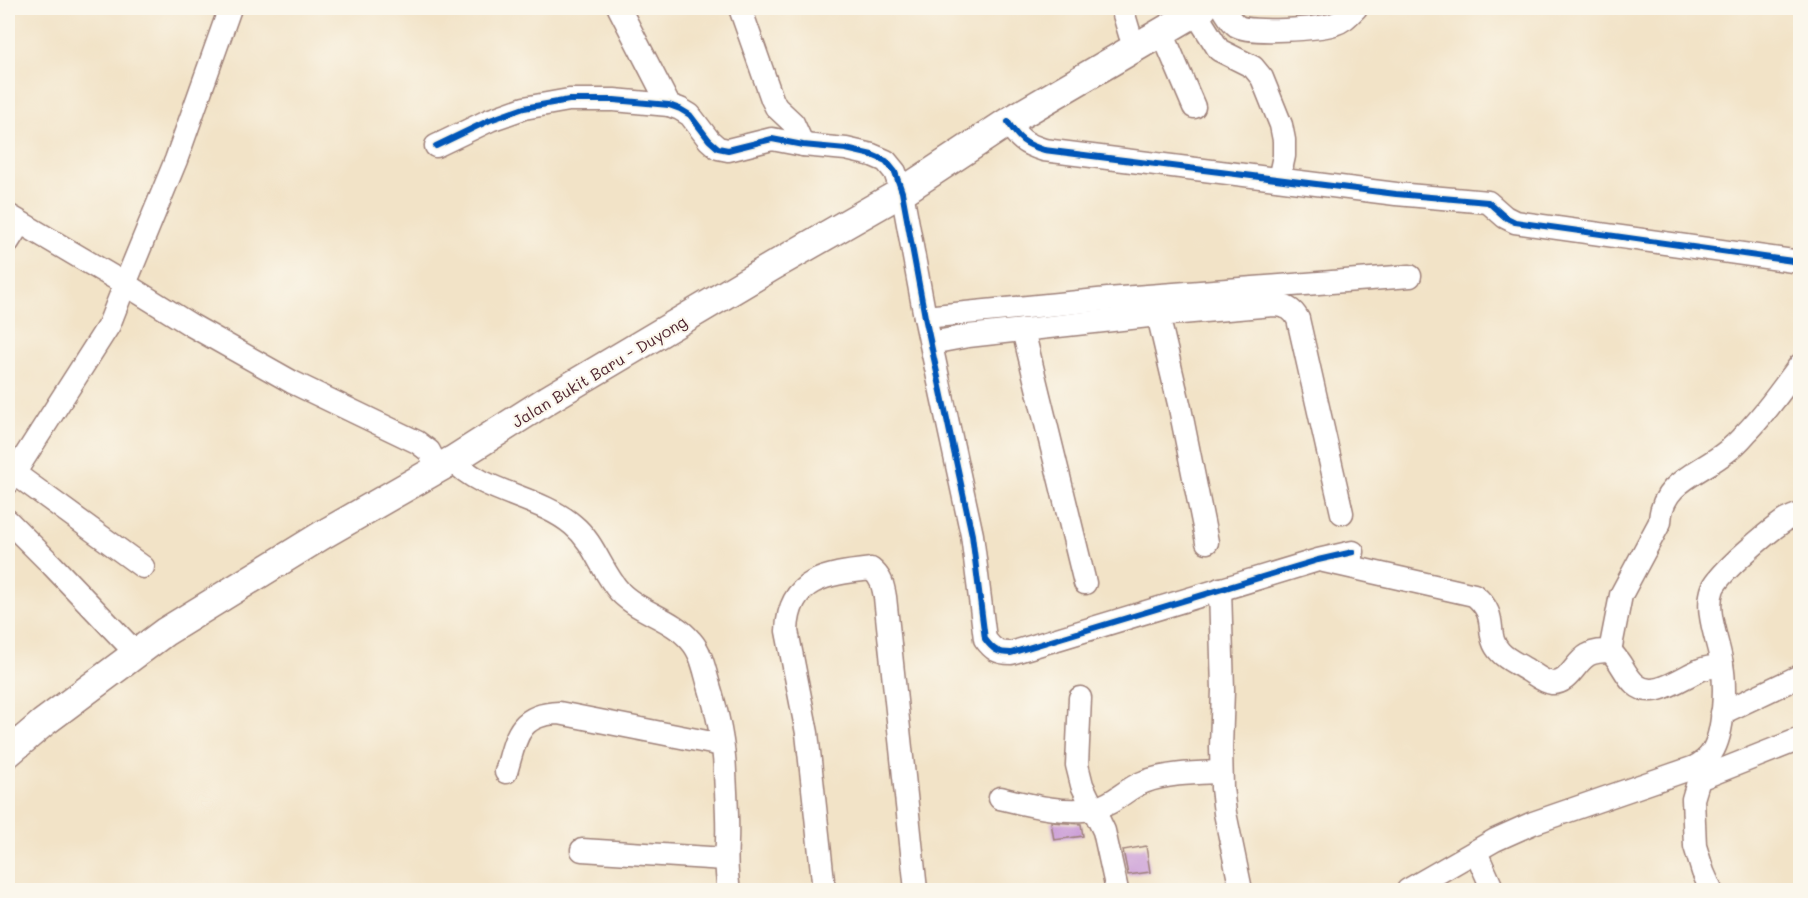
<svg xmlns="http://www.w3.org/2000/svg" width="1808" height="898" font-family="Mali,sans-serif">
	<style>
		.building { fill: #c796d5 }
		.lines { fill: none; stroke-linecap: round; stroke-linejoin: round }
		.minor-casing { stroke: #9e8179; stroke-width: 25 }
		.major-casing { stroke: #9e8179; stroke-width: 31 }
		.minor { stroke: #fff; stroke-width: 22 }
		.major { stroke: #fff; stroke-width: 28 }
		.cycleway-casing { stroke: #fbf7ec; stroke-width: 10 }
		.cycleway { stroke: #0057b8; stroke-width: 6 }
		.labels { text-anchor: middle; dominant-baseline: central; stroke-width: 4.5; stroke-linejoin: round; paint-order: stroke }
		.street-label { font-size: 16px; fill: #4a1f2b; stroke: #fbf7ec }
	</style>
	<rect width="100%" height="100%" fill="#fbf7ec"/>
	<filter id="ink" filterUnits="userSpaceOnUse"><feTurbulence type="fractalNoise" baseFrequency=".0167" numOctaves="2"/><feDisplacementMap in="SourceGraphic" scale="12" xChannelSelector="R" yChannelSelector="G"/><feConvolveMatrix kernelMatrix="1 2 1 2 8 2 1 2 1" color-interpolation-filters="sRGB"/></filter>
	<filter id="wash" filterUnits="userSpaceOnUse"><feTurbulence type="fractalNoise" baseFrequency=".008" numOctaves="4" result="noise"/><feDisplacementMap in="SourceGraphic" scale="24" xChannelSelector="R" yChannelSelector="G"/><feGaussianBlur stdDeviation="1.35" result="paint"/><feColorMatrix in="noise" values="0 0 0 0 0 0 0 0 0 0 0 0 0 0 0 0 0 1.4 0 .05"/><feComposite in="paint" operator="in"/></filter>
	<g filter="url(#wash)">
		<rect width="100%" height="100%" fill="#f2e3c7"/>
		<g id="blocks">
			<g class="building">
				<path d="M 1051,822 L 1081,824 L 1083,836 L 1054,840 Z"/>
				<path d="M 1146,846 L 1150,872 L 1128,875 L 1123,850 Z"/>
			</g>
		</g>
	</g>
	<g filter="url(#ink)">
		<use href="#blocks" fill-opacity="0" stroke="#9e8179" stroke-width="1.5"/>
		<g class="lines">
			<defs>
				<g id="minor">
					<path d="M 230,8 L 176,160 L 125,284 L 191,325 L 292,382 L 417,442 L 429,451 L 438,469"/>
					<path d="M 619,8 L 669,105"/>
					<path d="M 740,8 L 772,99 L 776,107 L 793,123 L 803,145"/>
					<path d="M 1122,8 L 1130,35 L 1139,45"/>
					<path d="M 1223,8 C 1227,14 1231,22 1237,26 C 1250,34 1319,29 1334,24 C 1344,21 1349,15 1356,8"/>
					<path d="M 1195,12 L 1219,50 L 1253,67 L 1262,78 L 1281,125 L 1284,140 L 1284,156 L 1279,179"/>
					<path d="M 1162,32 L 1194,107"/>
					<path d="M 1008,122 C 1019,140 1025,144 1044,150 L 1396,194 L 1488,202 L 1505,217 L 1515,222 L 1800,262"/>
					<path d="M 436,146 L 490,120 L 524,108 L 569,100 L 614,100 L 669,105 L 680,109 L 690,115 L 709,140 L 718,148 L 728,150 L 772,139 L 803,145 L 846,149 L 872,155 L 886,161 L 895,172 L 902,192 L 925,317 L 972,535 L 985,639 C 993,650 998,653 1011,653 L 1318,560 L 1353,552"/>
					<path d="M 8,215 L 125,284 L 109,325 L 8,483"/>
					<path d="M 8,242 L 20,223"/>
					<path d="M 1158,315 L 1180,408 L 1207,542"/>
					<path d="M 925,317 L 1108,299 L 1410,276"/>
					<path d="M 1023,330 L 1085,583"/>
					<path d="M 931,343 L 968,336 L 1158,315 L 1273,305 C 1286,306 1292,308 1298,319 L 1342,513"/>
					<path d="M 453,460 C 482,493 539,496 573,525 C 595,543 601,571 620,592 C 640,613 672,618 691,641 C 701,652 704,668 708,682 C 717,711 724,743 725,772 C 726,795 728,818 727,841 C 726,858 726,873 729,890"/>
					<path d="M 14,473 L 143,567"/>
					<path d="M 8,521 L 52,565 L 135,652"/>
					<path d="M 1324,561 L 1474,595 C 1501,617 1483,634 1500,652 C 1507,660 1518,664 1527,670 C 1534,674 1543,682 1552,683 C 1569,684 1575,662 1588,655 C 1595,651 1602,651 1610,651 C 1622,662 1624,674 1635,684 C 1653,701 1682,677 1700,670 C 1707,667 1715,667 1722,665"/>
					<path d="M 1220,589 L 1223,690 L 1221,747 L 1222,788 L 1225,813 L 1241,890"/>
					<path d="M 1610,651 L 1621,595 L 1660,522 C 1661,482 1699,474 1726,452 C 1733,447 1740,440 1746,433 C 1766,413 1783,388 1800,365"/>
					<path d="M 1080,698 L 1077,765 L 1082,785 L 1104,831 L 1117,890"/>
					<path d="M 1722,713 L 1800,676"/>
					<path d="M 1695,767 L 1699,779 L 1693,799 L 1695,846 L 1703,872 L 1711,890"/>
					<path d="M 506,772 C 516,739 517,714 559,713 L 722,745"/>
					<path d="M 1699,779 L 1800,739"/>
					<path d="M 1000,798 C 1029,805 1066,815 1096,808 C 1115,804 1126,788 1144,782 C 1168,773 1196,773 1221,772"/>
					<path d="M 582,850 L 725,859"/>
					<path d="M 1476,852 L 1493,890"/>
					<path d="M 824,890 L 807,733 L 787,631 C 789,578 827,574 871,569 C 881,577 883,585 885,597 L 916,890"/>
					<path d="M 1408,890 L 1495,840 L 1533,823 L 1695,767 C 1702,763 1708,759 1712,752 C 1724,733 1726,687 1722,665 C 1719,642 1704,612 1713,588 C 1720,572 1768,532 1784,521 C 1789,518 1795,516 1800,514"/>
				</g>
				<path id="major" d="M 8,753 L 43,723 L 165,632 L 324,534 L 453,460 L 549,399 L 773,266 L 902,192 L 1008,122 L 1203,8"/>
			</defs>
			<use href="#minor" class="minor-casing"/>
			<use href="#major" class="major-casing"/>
			<use href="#minor" class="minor"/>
			<use href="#major" class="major"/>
			<defs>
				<g id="cycleway">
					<path d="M 1008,122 C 1019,140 1025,144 1044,150 L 1396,194 L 1488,202 L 1505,217 L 1515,222 L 1800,262"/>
					<path d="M 436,146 L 490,120 L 524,108 L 569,100 L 614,100 L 669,105 L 680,109 L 690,115 L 709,140 L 718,148 L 728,150 L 772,139 L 803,145 L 846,149 L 872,155 L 886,161 L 895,172 L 902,192 L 925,317 L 972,535 L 985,639 C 993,650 998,653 1011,653 L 1318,560 L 1353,552"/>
				</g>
			</defs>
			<use href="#cycleway" class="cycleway-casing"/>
			<use href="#cycleway" class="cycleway"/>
		</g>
	</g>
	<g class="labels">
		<g class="street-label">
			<text transform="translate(599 371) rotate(-31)">Jalan Bukit Baru - Duyong</text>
		</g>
	</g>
	<rect width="1808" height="898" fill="none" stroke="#fbf7ec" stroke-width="30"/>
</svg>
